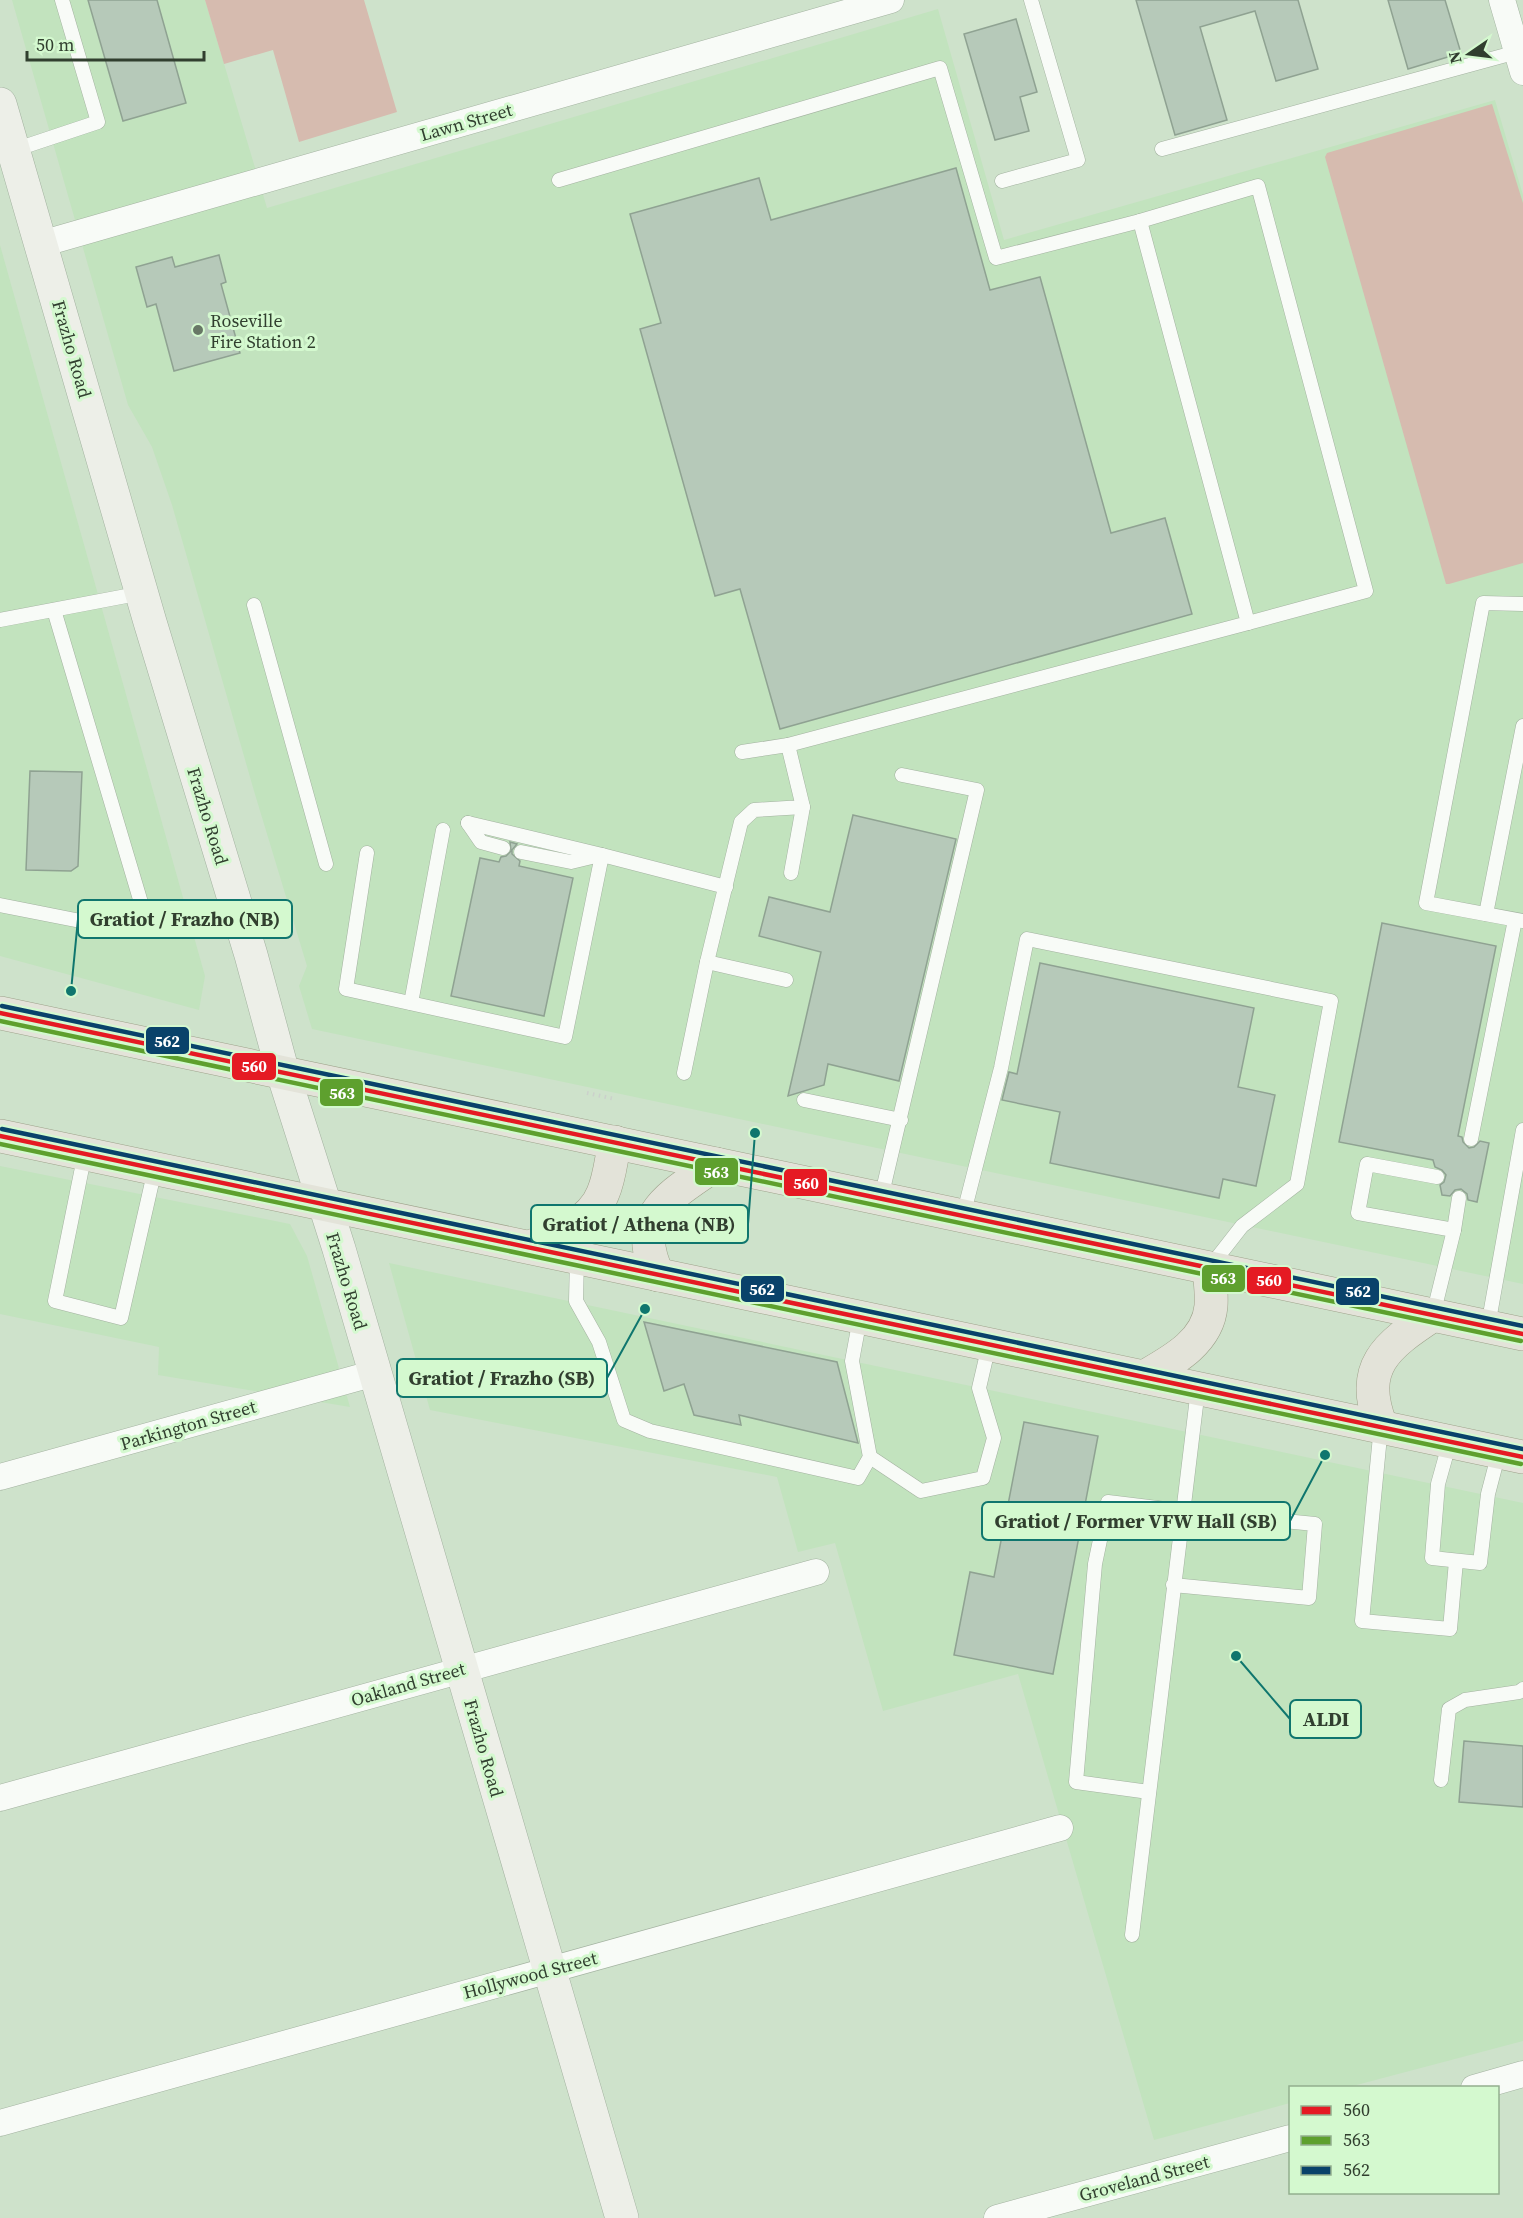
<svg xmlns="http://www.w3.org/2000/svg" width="1523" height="2218" font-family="'Source Serif 4',serif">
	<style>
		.built { fill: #c2e3be }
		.green { fill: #d6bbaf }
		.building { fill: #b6c9b9; stroke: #8fa292; stroke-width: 1.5 }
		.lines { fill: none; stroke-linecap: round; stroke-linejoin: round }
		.lane-casing { stroke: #a3b2a0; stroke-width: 15 }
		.street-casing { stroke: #a3b2a0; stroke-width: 27 }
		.secondary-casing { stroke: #a3b2a0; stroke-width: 34 }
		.primary-casing { stroke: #9ea28b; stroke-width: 34 }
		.path { stroke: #cbd1cb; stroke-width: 4; stroke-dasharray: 1.5 4.5; stroke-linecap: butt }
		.lane { stroke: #f8fbf7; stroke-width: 14 }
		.street { stroke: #f8fbf7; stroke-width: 26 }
		.secondary { stroke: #edefe8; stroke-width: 33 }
		.primary { stroke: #e3e3d9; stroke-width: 33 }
		.bus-1-casing { stroke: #d4f9cf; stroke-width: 9 }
		.bus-2-casing { stroke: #d4f9cf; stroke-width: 9 }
		.bus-3-casing { stroke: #d4f9cf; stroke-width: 9 }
		.bus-1 { stroke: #e51a23; stroke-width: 4.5 }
		.bus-2 { stroke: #5ea02e; stroke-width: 4.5 }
		.bus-3 { stroke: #09426a; stroke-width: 4.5 }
		.poi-dot { fill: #687866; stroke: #d4f9cf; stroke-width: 2 }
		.labels { text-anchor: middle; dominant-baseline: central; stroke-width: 6; stroke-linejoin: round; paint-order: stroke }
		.street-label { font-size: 18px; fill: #313f2f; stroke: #d4f9cf }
		.poi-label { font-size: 18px; fill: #313f2f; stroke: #d4f9cf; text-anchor: start }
		.leader { fill: none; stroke: #0f766e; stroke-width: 2 }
		.callout-dot { fill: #0f766e; stroke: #d4f9cf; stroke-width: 2 }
		.callout { fill: #d4f9cf; stroke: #0f766e; stroke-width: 2 }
		.callout-label { font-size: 20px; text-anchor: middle; font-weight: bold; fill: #313f2f }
		.line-badge { stroke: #d4f9cf; stroke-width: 2 }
		.badge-label { font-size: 16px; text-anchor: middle; font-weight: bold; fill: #fff }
	</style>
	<rect width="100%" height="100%" fill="#cee2cb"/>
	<g class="built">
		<path d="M 12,0 L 205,0 L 267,208 L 938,9 L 1004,240 L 1495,100 L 1523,195 L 1523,1284 L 312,1029 L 299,986 L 307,966 L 254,791 L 172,505 L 152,447 L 128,405 Z"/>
		<path d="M 0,245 L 205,976 L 199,1010 L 0,956 Z"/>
		<path d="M 0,1166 L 290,1224 L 307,1256 L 350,1407 L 158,1375 L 159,1347 L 0,1314 Z"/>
		<path d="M 389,1263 L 1523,1503 L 1523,2041 L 1349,2087 L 1290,2088 L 1290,2103 L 1154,2140 L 1018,1674 L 883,1711 L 835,1543 L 798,1552 L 777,1477 L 430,1410 Z"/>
	</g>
	<g class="green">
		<path d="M 205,0 L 364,0 L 397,112 L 299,142 L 273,50 L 224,64 Z"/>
		<path d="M 1492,104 L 1523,203 L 1523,563 L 1449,584 L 1446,584 L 1325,157 L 1327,153 Z"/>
	</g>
	<g class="building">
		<path d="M 88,0 L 157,0 L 186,103 L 123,121 Z"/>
		<path d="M 1136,0 L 1298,0 L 1318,69 L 1276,81 L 1255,11 L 1200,27 L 1227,120 L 1175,135 Z"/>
		<path d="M 1388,0 L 1445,0 L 1461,53 L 1408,69 Z"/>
		<path d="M 1016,19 L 1037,92 L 1020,97 L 1029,131 L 995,140 L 964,34 Z"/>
		<path d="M 956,168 L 990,290 L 1040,277 L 1111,533 L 1165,518 L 1192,614 L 780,729 L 740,589 L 715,596 L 640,329 L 661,323 L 630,214 L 759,178 L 771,220 Z"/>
		<path d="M 219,255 L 226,282 L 221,284 L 240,353 L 174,371 L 156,304 L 147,307 L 136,267 L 172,257 L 175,267 Z"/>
		<path d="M 30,771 L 82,772 L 78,866 L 71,871 L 26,870 Z"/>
		<path d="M 853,815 L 956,839 L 899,1081 L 828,1064 L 824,1085 L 788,1096 L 821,952 L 759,936 L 769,897 L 830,912 Z"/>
		<path d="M 510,842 L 517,844 L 512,850 L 512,854 L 520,861 L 519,866 L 573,878 L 544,1016 L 451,996 L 480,858 L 499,862 L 501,857 L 506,856 L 511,851 Z"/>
		<path d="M 1382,923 L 1496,946 L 1458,1136 L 1462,1137 L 1463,1142 L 1469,1148 L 1474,1147 L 1480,1141 L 1489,1143 L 1477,1202 L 1468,1200 L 1467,1194 L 1461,1189 L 1455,1190 L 1450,1196 L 1442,1195 L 1440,1185 L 1444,1182 L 1446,1175 L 1442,1170 L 1435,1167 L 1433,1160 L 1339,1142 Z"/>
		<path d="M 1040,963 L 1254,1008 L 1238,1087 L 1275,1095 L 1256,1186 L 1223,1179 L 1219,1198 L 1050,1163 L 1060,1112 L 1002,1100 L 1009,1072 L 1017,1074 Z"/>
		<path d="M 644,1322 L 837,1362 L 858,1443 L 739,1415 L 741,1425 L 694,1415 L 684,1384 L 664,1391 Z"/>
		<path d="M 1024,1422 L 1098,1436 L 1053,1674 L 954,1655 L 970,1572 L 994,1577 Z"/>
		<path d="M 1464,1741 L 1523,1746 L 1523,1807 L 1459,1802 Z"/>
	</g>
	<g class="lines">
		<defs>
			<g id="lane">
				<path d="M 1162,149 L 1517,52"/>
				<path d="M 14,150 L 98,122 L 62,0"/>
				<path d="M 559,180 L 940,68 L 996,258 L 1140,221 L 1248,623 L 788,745 L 742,752"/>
				<path d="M 1002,181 L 1078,160 L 1031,0"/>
				<path d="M 1140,221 L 1258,186 L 1366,591 L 1248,623"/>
				<path d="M 1523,604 L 1483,603 L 1426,903 L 1523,921"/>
				<path d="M 254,605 L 326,864"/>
				<path d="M 0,620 L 142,593"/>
				<path d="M 468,823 L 602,855"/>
				<path d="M 468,823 L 481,842 L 503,848"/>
				<path d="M 521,852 L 571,862 L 600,855"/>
				<path d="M 367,853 L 346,989 L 565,1037 L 602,855 L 726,887"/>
				<path d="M 791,873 L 803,807"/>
				<path d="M 0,905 L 116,928 L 141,929 L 142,906 L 54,610"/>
				<path d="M 1486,914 L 1523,726"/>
				<path d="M 707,962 L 786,980"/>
				<path d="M 411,1003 L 443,830"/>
				<path d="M 684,1073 L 707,962 L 741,822 L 754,810 L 803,807 L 788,745"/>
				<path d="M 804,1100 L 901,1120"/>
				<path d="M 1471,1139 L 1515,920"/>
				<path d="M 85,1153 L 55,1301 L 121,1318 L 155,1169"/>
				<path d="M 881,1198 L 977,790 L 902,775"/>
				<path d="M 963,1216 L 1001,1068 L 1027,939 L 1331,1001 L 1297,1184 L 1242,1226 L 1210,1267"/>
				<path d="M 1454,1230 L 1459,1198"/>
				<path d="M 577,1258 L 576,1301 L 599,1342 L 624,1420 L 650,1431 L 858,1478 L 870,1457 L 852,1361 L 860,1318"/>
				<path d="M 1433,1315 L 1454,1230 L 1358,1213 L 1367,1164 L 1437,1177"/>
				<path d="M 1488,1326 L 1523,1130"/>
				<path d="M 1381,1426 L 1362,1621 L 1450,1629 L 1456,1561"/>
				<path d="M 1450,1441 L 1438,1484 L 1432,1558 L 1480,1563 L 1488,1494 L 1499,1452"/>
				<path d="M 870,1457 L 921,1491 L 983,1478 L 994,1438 L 979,1388 L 989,1345"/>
				<path d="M 1441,1780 L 1449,1709 L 1465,1700 L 1519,1692 L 1523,1689"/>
				<path d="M 1149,1792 L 1076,1782 L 1095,1564 L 1108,1502 L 1182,1511 L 1315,1524 L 1309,1598 L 1173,1585"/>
				<path d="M 1132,1935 L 1198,1389"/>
			</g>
			<g id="street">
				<path d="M 1502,0 L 1523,72"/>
				<path d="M 41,244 L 891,0"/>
				<path d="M 0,1477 L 375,1373"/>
				<path d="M 0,1798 L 816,1572"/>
				<path d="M 1474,2088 L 1523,2074"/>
				<path d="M 0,2123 L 1060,1828"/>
				<path d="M 997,2218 L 1290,2138"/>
			</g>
			<path id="secondary" d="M 0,104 L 150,622 L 251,955 L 283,1073 L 339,1249 L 622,2218"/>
			<g id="primary">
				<path d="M 0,1013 L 1523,1334"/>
				<path d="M 0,1136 L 1523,1457"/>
				<path d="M 530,1247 C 557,1236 592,1222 603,1193 C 610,1177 611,1159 615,1142"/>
				<path d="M 658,1275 C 629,1215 672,1195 716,1164"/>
				<path d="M 1144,1377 C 1172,1361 1208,1342 1211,1306 C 1212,1293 1210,1281 1209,1268"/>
				<path d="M 1381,1426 C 1358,1367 1386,1346 1433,1315"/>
			</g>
		</defs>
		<use href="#lane" class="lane-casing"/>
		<use href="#street" class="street-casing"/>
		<use href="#secondary" class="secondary-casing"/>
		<use href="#primary" class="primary-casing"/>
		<path class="path" d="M 587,1093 L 615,1099"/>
		<use href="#lane" class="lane"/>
		<use href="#street" class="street"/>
		<use href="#secondary" class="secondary"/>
		<use href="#primary" class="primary"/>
		<defs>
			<g id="bus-1">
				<path d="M 0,1013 L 1523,1334"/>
				<path d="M 0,1136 L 1523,1457"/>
			</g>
			<g id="bus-2">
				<path d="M 0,1021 L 1521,1341"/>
				<path d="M 0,1144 L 1521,1464"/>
			</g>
			<g id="bus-3">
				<path d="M 2,1006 L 1523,1326"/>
				<path d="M 2,1129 L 1523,1449"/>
			</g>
		</defs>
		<use href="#bus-1" class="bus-1-casing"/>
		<use href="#bus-2" class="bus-2-casing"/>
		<use href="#bus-3" class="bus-3-casing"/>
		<use href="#bus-1" class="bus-1"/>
		<use href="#bus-2" class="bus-2"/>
		<use href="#bus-3" class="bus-3"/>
	</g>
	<circle class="poi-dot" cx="198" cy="330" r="6"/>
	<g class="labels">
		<g class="street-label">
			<text transform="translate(466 122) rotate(-16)">Lawn Street</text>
			<text transform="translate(72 349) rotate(74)">Frazho Road</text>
			<text transform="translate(208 816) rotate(73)">Frazho Road</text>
			<text transform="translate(347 1281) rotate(73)">Frazho Road</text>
			<text transform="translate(188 1425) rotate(-16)">Parkington Street</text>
			<text transform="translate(408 1684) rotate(-16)">Oakland Street</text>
			<text transform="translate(484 1748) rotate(74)">Frazho Road</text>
			<text transform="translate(530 1975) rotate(-15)">Hollywood Street</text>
			<text transform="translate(1144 2178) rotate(-15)">Groveland Street</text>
		</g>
		<g class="poi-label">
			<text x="210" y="320">Roseville<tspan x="210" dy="21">Fire Station 2</tspan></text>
		</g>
	</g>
	<path class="leader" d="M71 991L78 919M755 1133L748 1224M645 1309L607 1378M1325 1455L1290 1521M1236 1656L1290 1719"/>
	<g class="callout-dot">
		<circle cx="71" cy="991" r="6"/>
		<circle cx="755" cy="1133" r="6"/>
		<circle cx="645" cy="1309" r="6"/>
		<circle cx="1325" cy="1455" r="6"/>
		<circle cx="1236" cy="1656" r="6"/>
	</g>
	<g class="callout">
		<rect x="78" y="900" width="214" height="38" rx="6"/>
		<rect x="531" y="1205" width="217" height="38" rx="6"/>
		<rect x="397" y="1359" width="210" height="38" rx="6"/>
		<rect x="982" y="1502" width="308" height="38" rx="6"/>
		<rect x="1290" y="1700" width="71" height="38" rx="6"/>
	</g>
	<g class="callout-label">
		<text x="185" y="926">Gratiot / Frazho (NB)</text>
		<text x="639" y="1231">Gratiot / Athena (NB)</text>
		<text x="502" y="1385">Gratiot / Frazho (SB)</text>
		<text x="1136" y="1528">Gratiot / Former VFW Hall (SB)</text>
		<text x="1326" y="1726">ALDI</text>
	</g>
	<g class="line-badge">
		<rect x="145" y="1026" width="45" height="29" rx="6" fill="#09426a"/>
		<rect x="231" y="1052" width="46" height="29" rx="6" fill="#e51a23"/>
		<rect x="319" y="1078" width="45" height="29" rx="6" fill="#5ea02e"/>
		<rect x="694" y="1157" width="45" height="29" rx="6" fill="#5ea02e"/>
		<rect x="783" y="1168" width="45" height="29" rx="6" fill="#e51a23"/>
		<rect x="1201" y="1264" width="45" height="29" rx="6" fill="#5ea02e"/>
		<rect x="1246" y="1266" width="46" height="29" rx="6" fill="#e51a23"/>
		<rect x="740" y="1275" width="45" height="28" rx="6" fill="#09426a"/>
		<rect x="1335" y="1277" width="45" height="29" rx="6" fill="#09426a"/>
	</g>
	<g class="badge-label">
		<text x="167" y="1047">562</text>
		<text x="254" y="1072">560</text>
		<text x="342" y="1099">563</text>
		<text x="716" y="1178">563</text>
		<text x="806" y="1189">560</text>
		<text x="1223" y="1284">563</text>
		<text x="1269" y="1286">560</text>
		<text x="762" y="1295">562</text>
		<text x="1358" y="1297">562</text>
	</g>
	<rect x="1289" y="2086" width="210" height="108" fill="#d4f9cf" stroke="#93af8f" stroke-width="1.5"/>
	<rect x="1301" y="2106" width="30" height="9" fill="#e51a23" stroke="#93af8f" stroke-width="1.5"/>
	<text x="1343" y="2116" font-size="18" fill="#313f2f">560</text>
	<rect x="1301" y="2136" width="30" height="9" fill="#5ea02e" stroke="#93af8f" stroke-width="1.5"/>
	<text x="1343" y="2146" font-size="18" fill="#313f2f">563</text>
	<rect x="1301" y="2166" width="30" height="9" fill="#09426a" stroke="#93af8f" stroke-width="1.5"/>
	<text x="1343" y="2176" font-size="18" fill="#313f2f">562</text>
	<g transform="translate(1469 54) rotate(256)" stroke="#d4f9cf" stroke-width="4.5" paint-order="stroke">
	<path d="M0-4.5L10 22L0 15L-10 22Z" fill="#313f2f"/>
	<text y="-9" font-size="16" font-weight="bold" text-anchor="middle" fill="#313f2f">N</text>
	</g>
	<path d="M27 51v9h177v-9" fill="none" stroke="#313f2f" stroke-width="3"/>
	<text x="36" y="51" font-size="18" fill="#313f2f" stroke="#d4f9cf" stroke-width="4.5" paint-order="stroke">50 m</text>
</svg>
